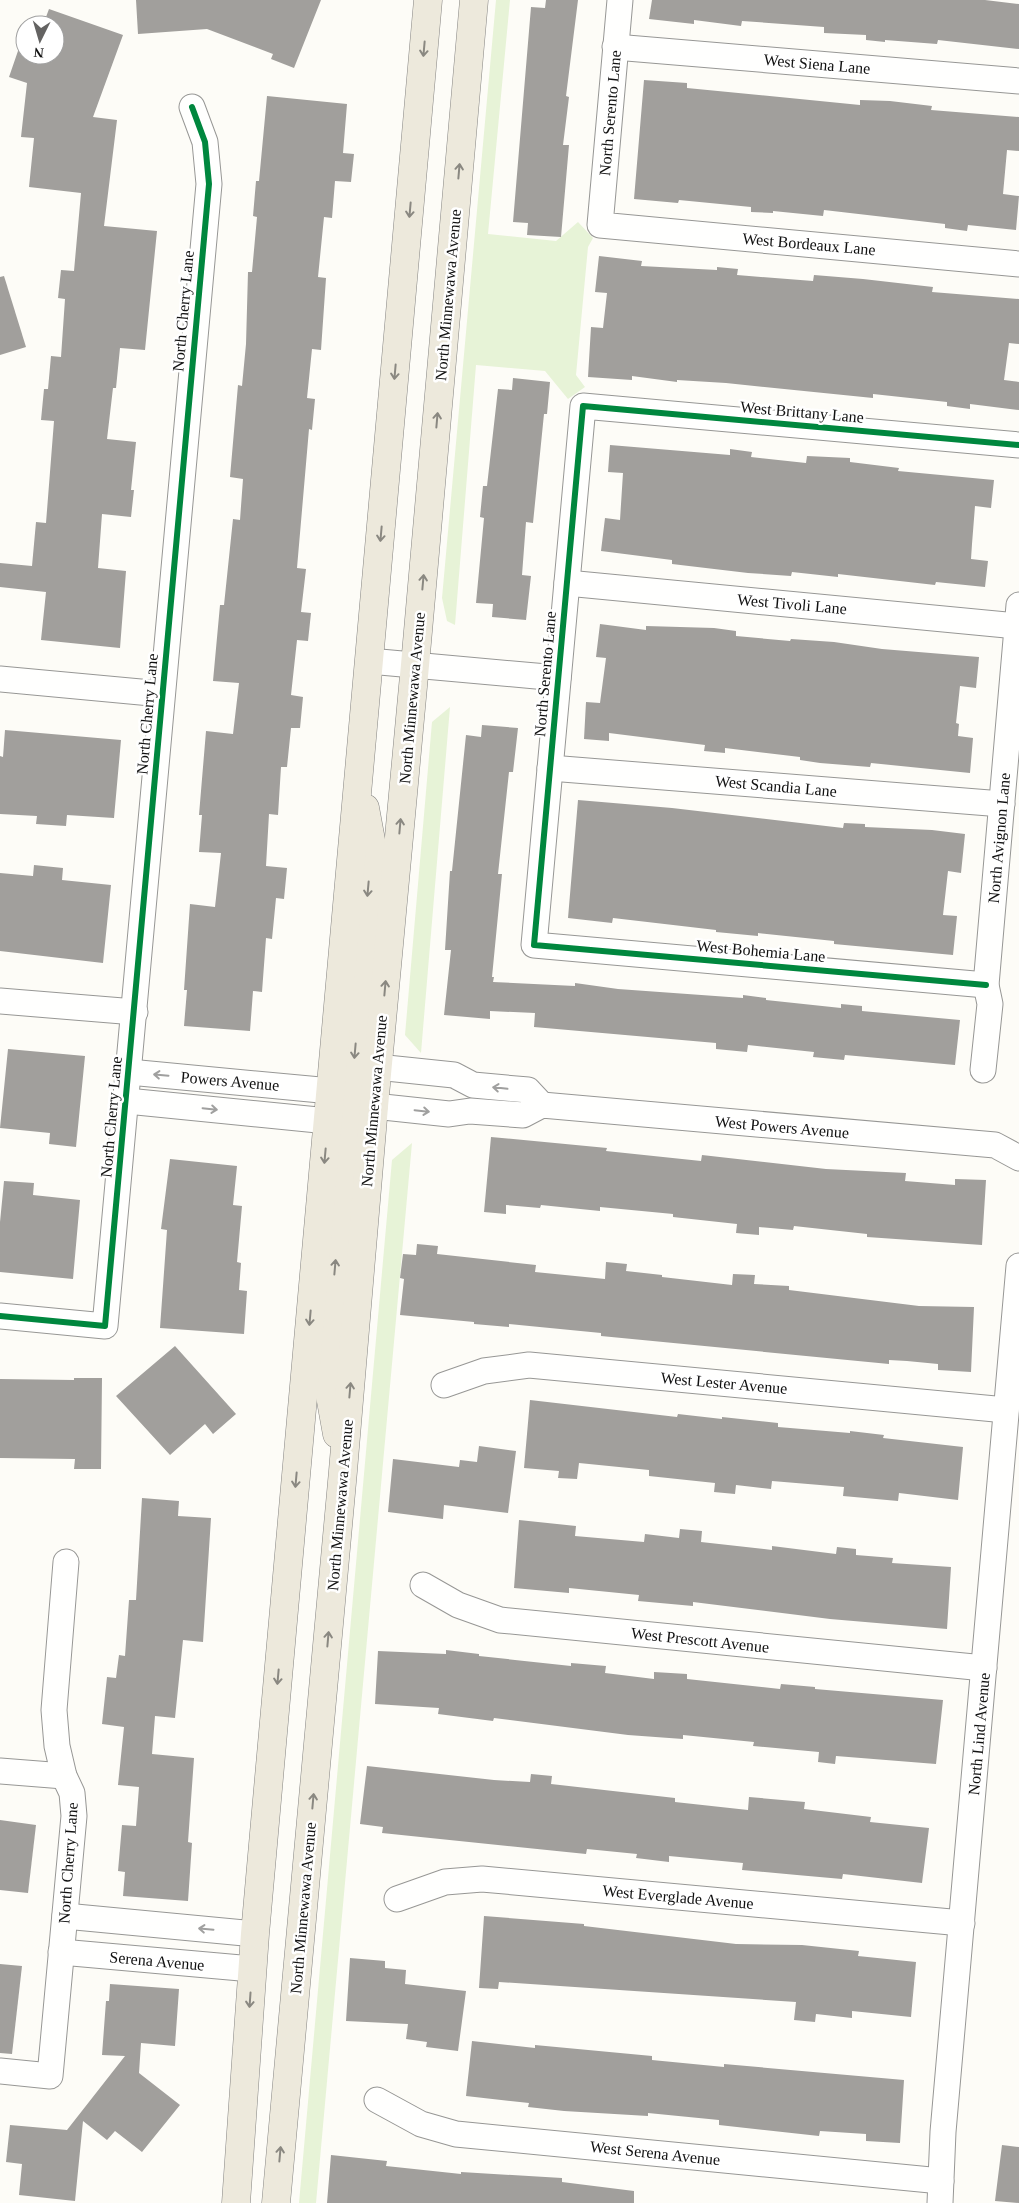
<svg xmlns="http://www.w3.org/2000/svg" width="1019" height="2203" font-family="'Times New Roman',serif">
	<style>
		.green { fill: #e7f3d7 }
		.building { fill: #a19f9c }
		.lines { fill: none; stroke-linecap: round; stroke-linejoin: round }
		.minor-casing { stroke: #979795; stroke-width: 27 }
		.major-casing { stroke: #858482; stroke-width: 29 }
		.minor { stroke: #fffffe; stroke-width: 25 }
		.major { stroke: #ede9dc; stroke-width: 28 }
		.cycleway-casing { stroke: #fff; stroke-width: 9 }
		.cycleway { stroke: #00873e; stroke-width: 6 }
		.oneway { stroke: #8a8881 }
		.oneway2 { stroke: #a0a09f }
		.labels { text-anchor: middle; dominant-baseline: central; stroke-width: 5; stroke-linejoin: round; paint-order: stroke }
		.street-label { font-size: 16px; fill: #111; stroke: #fff }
	</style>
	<rect width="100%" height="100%" fill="#fdfcf7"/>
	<g class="green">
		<path d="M 496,0 L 510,0 L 488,234 L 556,241 L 578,222 L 593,238 L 588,247 L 576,375 L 585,387 L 568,399 L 545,371 L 476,365 L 455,625 L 447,621 L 442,598 Z"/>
		<path d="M 450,707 L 421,1053 L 405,1035 L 432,722 Z"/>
		<path d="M 412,1143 L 316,2203 L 299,2203 L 392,1160 Z"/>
	</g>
	<g class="building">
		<path d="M 136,0 L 321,0 L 294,68 L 271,59 L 273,54 L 207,29 L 138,34 Z"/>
		<path d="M 546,0 L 578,0 L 566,96 L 569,97 L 563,145 L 569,145 L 561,237 L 527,235 L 528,223 L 513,222 L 531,7 L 545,8 Z"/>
		<path d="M 652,0 L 985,0 L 1019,4 L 1019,49 L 938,40 L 937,44 L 885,40 L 885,42 L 866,40 L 866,35 L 824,33 L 824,27 L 742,21 L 741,26 L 694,20 L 694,24 L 649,19 Z"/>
		<path d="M 49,9 L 123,35 L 93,117 L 117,120 L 104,226 L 157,231 L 145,350 L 120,348 L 116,388 L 113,388 L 107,439 L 136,442 L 131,490 L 134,490 L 131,517 L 102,514 L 98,568 L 126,571 L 120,648 L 41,640 L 46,592 L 0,587 L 0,563 L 32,566 L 36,522 L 46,523 L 54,421 L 41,420 L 44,389 L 48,389 L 51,356 L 61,357 L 65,299 L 58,298 L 61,270 L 74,271 L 81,193 L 29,187 L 34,138 L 21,137 L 27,83 L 9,77 L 19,48 L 25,50 L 25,55 L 55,55 L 55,25 L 43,25 Z"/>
		<path d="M 644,80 L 687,83 L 687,88 L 860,105 L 860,100 L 890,101 L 932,106 L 931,110 L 1019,117 L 1019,151 L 1007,150 L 1003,194 L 1019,196 L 1016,230 L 968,225 L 967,231 L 945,228 L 945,224 L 824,210 L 823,216 L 773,211 L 773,213 L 751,212 L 751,207 L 679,200 L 678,203 L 634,199 Z"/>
		<path d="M 267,96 L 347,104 L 343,153 L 354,154 L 351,182 L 335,181 L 332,218 L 324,217 L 318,277 L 326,278 L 321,350 L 312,349 L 307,398 L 315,399 L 312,430 L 309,429 L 297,568 L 306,569 L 301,612 L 311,613 L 308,641 L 297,640 L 291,695 L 303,697 L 300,728 L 291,728 L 287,767 L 281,767 L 278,815 L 269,814 L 266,866 L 287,868 L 284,899 L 276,898 L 272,939 L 266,938 L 262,992 L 253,991 L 250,1031 L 184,1026 L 187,990 L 184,990 L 190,904 L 215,907 L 221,853 L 199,852 L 202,815 L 199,815 L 206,731 L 233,734 L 239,683 L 213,681 L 220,605 L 224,605 L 233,519 L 240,520 L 243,479 L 230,477 L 238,385 L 242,386 L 246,344 L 248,272 L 252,272 L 257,217 L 253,216 L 256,181 L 259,181 Z"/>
		<path d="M 599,256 L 642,261 L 641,266 L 717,270 L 717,267 L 738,269 L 737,275 L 813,281 L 814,275 L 863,279 L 933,287 L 932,292 L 1019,299 L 1019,344 L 1009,343 L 1004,380 L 1019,382 L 1019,410 L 970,404 L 970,409 L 947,406 L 947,402 L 873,394 L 873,398 L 726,383 L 677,380 L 677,382 L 632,376 L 632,380 L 588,377 L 591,327 L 603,328 L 607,293 L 595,292 Z"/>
		<path d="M 4,276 L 26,347 L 0,355 L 0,277 Z"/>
		<path d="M 513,378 L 550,382 L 547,414 L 544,414 L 533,523 L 526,522 L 522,575 L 531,576 L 526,620 L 492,617 L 493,604 L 476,603 L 484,518 L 480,517 L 483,486 L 487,486 L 498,389 L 512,390 Z"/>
		<path d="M 610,445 L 730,455 L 730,449 L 752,452 L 751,457 L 806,463 L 807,456 L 850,458 L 850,462 L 899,468 L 898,471 L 994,480 L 991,508 L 975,506 L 972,544 L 971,559 L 988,561 L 985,587 L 936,582 L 935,585 L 838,574 L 838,577 L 792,572 L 791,576 L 748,573 L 672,564 L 672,560 L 601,551 L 605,518 L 620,520 L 623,473 L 608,472 Z"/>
		<path d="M 600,624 L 646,630 L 646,626 L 714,628 L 736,631 L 736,636 L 790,641 L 791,639 L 834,642 L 882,649 L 979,657 L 976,688 L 960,686 L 956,723 L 959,724 L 958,736 L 973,738 L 970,773 L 871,763 L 870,767 L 820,763 L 800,760 L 800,757 L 725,748 L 725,753 L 704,751 L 705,745 L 609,733 L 609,741 L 584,739 L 586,702 L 600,703 L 606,658 L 596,657 Z"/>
		<path d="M 482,725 L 518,728 L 513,772 L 509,772 L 498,874 L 502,874 L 492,977 L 494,977 L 493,982 L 575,986 L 575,983 L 618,989 L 743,998 L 743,995 L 766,998 L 766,1000 L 841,1008 L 841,1004 L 862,1006 L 862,1011 L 960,1020 L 955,1065 L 845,1055 L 844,1060 L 813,1057 L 814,1052 L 748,1045 L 747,1052 L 716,1049 L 716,1043 L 534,1027 L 535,1013 L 490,1011 L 490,1019 L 444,1015 L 451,950 L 445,950 L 450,871 L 452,871 L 466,735 L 481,737 Z"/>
		<path d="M 5,730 L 121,740 L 114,818 L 67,815 L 66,826 L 36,824 L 37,816 L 0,814 L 0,756 L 3,757 Z"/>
		<path d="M 578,800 L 672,808 L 843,828 L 844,823 L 865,824 L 865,827 L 932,830 L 965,834 L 961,873 L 948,871 L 943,915 L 957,916 L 953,955 L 834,944 L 834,941 L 758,933 L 758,936 L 716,932 L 716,930 L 613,918 L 612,923 L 568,918 Z"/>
		<path d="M 34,865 L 63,868 L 62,880 L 111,885 L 103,963 L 0,951 L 0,873 L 33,876 Z"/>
		<path d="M 8,1049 L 85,1056 L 76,1147 L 49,1144 L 50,1133 L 0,1128 Z"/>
		<path d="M 491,1137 L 607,1148 L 606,1151 L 701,1161 L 702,1155 L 826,1169 L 906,1173 L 905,1181 L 955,1185 L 955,1179 L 986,1180 L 982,1245 L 867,1237 L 867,1234 L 794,1226 L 793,1230 L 759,1227 L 759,1235 L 736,1233 L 737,1224 L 673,1217 L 673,1214 L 600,1207 L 600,1211 L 541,1205 L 540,1208 L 506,1205 L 506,1214 L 484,1212 Z"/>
		<path d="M 170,1159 L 237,1166 L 233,1205 L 242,1206 L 237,1262 L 241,1263 L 239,1290 L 247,1291 L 244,1334 L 160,1328 L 167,1230 L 161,1229 Z"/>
		<path d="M 4,1181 L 34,1183 L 33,1195 L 80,1200 L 73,1279 L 0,1272 L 0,1222 Z"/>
		<path d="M 417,1244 L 438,1246 L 437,1254 L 536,1265 L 535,1272 L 605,1279 L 606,1262 L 627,1264 L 626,1271 L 662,1275 L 662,1277 L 732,1285 L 733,1274 L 755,1275 L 754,1284 L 789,1286 L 789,1290 L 919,1306 L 974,1307 L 971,1372 L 938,1370 L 938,1364 L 907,1361 L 889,1360 L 889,1364 L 601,1336 L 601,1333 L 509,1324 L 509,1327 L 474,1324 L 474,1322 L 400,1315 L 404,1279 L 400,1278 L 403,1254 L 416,1255 Z"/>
		<path d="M 175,1346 L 236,1414 L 213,1434 L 205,1424 L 170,1455 L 116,1396 Z"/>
		<path d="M 74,1378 L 102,1378 L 101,1469 L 74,1469 L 75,1459 L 0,1458 L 0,1379 L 74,1380 Z"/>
		<path d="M 530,1400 L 677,1417 L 678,1414 L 722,1419 L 722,1417 L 778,1423 L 778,1427 L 850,1433 L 850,1431 L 884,1435 L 883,1438 L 963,1447 L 958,1500 L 899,1493 L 898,1501 L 843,1496 L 844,1487 L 772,1481 L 771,1489 L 736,1485 L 735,1494 L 714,1492 L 715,1483 L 649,1476 L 649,1470 L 579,1463 L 577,1479 L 558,1478 L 559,1471 L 524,1468 Z"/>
		<path d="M 479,1446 L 516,1451 L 508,1513 L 444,1505 L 443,1519 L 388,1512 L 393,1459 L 459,1467 L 460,1460 L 477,1462 Z"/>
		<path d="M 142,1498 L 179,1501 L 178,1516 L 211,1518 L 203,1642 L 183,1640 L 175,1718 L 155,1716 L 152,1754 L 194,1758 L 188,1842 L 192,1843 L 188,1901 L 123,1896 L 125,1872 L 118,1871 L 122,1825 L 136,1826 L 139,1787 L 118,1785 L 124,1727 L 102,1724 L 107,1677 L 116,1678 L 119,1655 L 125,1656 L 129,1600 L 136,1600 Z"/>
		<path d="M 519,1520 L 576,1526 L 575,1536 L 644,1542 L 645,1534 L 679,1538 L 680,1529 L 702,1531 L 701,1542 L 772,1550 L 772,1546 L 836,1554 L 837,1547 L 856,1549 L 856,1555 L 893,1558 L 892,1563 L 951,1567 L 947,1629 L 830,1619 L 693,1602 L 693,1606 L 638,1601 L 639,1595 L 569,1588 L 569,1593 L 514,1588 Z"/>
		<path d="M 446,1650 L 479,1654 L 479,1656 L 571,1666 L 571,1663 L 606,1666 L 605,1673 L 654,1679 L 654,1672 L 687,1674 L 687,1679 L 780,1689 L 781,1684 L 815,1687 L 815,1689 L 943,1700 L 936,1764 L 836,1756 L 835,1764 L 818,1762 L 819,1752 L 753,1746 L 754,1742 L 683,1735 L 683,1739 L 628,1735 L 494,1718 L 493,1721 L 438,1714 L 439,1708 L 375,1704 L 378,1651 L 446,1654 Z"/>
		<path d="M 367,1766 L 494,1780 L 530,1782 L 531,1774 L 552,1776 L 551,1784 L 675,1798 L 675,1802 L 748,1810 L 749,1797 L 805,1802 L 804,1809 L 871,1817 L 870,1822 L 929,1828 L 922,1883 L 843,1874 L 842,1879 L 797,1875 L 742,1870 L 743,1863 L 669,1856 L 669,1862 L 636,1858 L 637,1854 L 587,1849 L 586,1854 L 382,1833 L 383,1827 L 360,1824 Z"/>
		<path d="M 0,1820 L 36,1825 L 28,1893 L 0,1890 Z"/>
		<path d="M 484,1916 L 584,1924 L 584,1926 L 736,1944 L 802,1945 L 859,1951 L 858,1956 L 916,1962 L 911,2017 L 852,2011 L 852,2018 L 816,2014 L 815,2022 L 794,2020 L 796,2002 L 499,1982 L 498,1989 L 479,1988 Z"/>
		<path d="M 350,1958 L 385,1961 L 385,1968 L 406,1970 L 405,1984 L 466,1991 L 458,2051 L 426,2047 L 427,2042 L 406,2039 L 408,2024 L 346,2021 Z"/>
		<path d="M 0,1964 L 22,1966 L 12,2054 L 0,2053 Z"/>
		<path d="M 110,1984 L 179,1989 L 175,2046 L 141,2043 L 139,2073 L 180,2105 L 142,2152 L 115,2131 L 107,2140 L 83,2121 L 75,2201 L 19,2195 L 22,2164 L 6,2162 L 10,2125 L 67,2130 L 125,2056 L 102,2055 L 106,2001 L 109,2001 Z"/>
		<path d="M 472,2041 L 535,2048 L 535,2045 L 652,2056 L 652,2060 L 724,2067 L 724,2064 L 904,2080 L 900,2143 L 866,2141 L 866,2134 L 820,2131 L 819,2136 L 719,2125 L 719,2120 L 648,2113 L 648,2116 L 564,2111 L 528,2107 L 529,2103 L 466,2096 Z"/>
		<path d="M 1002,2145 L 1019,2147 L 1019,2203 L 995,2201 Z"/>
		<path d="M 331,2155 L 387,2161 L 386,2166 L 461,2174 L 461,2172 L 562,2178 L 562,2182 L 634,2191 L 634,2203 L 327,2203 Z"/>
	</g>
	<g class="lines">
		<defs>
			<g id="minor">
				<path d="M 620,0 L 600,225 L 1019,264"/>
				<path d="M 615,47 L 1019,81"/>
				<path d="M 567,583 L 1017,626"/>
				<path d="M 369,661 L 558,678"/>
				<path d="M 0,679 L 162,694"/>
				<path d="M 550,768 L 1002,804"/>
				<path d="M 986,985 L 534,945 L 583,406 L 1019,445"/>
				<path d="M 0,1001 L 135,1012"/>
				<path d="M 377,1067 L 454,1075 L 473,1085 L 528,1090 L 542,1105"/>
				<path d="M 983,1070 L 990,1004 L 986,985 L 1019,605"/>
				<path d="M 129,1072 L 331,1091"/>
				<path d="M 127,1101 L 328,1121"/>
				<path d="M 374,1106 L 449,1114 L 470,1111 L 523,1115 L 542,1105 L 995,1145 L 1019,1158"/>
				<path d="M 0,1316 L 105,1326 L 209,184 L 205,142 L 192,107"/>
				<path d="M 444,1385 L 484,1371 L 529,1365 L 1006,1410"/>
				<path d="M 423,1585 L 458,1605 L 500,1620 L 984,1668"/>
				<path d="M 0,1771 L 64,1776"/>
				<path d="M 397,1899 L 445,1882 L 482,1879 L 962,1923"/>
				<path d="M 65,1916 L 255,1934"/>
				<path d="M 61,1952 L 252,1969"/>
				<path d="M 0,2071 L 50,2076 L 74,1816 L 72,1793 L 64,1776 L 57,1746 L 54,1710 L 66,1562"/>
				<path d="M 377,2100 L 421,2124 L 456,2134 L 941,2181"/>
				<path d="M 940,2203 L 943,2132 L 1019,1266"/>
			</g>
			<g id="major">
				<path d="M 365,808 L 372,846 L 353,1077 C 357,1091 361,1099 374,1106"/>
				<path d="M 331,1091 L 344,1106 L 349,1123 L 326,1373 L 337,1434"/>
				<path d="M 236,2203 L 255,1934 L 428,0"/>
				<path d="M 276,2203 L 343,1471 L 374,1106 L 415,665 L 474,0"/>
			</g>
		</defs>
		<use href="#minor" class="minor-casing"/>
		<use href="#major" class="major-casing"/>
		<use href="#minor" class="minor"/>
		<use href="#major" class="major"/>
		<defs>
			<g id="cycleway">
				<path d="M 986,985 L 534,945 L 583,406 L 1019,445"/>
				<path d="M 0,1316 L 105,1326 L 209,184 L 205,142 L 192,107"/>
			</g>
		</defs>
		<use href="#cycleway" class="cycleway-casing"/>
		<use href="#cycleway" class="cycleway"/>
	</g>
	<defs><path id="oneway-shaft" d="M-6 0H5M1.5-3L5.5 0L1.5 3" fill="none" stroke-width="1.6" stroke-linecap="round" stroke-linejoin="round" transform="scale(1.25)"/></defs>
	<g class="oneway">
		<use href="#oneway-shaft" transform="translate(424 49) rotate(95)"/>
		<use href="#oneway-shaft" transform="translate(459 171) rotate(-85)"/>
		<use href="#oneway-shaft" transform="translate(410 210) rotate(95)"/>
		<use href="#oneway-shaft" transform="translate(395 372) rotate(95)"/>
		<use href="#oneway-shaft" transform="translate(437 420) rotate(-85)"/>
		<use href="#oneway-shaft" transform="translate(381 534) rotate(95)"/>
		<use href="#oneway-shaft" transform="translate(423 582) rotate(-85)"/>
		<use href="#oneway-shaft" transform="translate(400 826) rotate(-85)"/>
		<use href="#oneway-shaft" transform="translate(368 889) rotate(95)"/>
		<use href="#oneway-shaft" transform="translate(385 988) rotate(-85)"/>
		<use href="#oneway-shaft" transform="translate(355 1051) rotate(95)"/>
		<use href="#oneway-shaft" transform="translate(325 1156) rotate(95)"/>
		<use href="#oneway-shaft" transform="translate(335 1267) rotate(-85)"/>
		<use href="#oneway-shaft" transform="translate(310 1318) rotate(95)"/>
		<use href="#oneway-shaft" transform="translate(350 1390) rotate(-85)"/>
		<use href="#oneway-shaft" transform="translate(296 1480) rotate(95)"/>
		<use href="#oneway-shaft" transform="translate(328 1639) rotate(-85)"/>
		<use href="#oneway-shaft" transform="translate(278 1677) rotate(95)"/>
		<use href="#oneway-shaft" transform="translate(313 1801) rotate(-85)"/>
		<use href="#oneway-shaft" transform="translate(250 2000) rotate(94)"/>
		<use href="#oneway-shaft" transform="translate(280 2154) rotate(-85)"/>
	</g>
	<g class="oneway2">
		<use href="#oneway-shaft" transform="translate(161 1075) rotate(-175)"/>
		<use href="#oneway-shaft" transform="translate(500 1088) rotate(-174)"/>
		<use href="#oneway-shaft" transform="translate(210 1109) rotate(6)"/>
		<use href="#oneway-shaft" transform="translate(422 1111) rotate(6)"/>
		<use href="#oneway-shaft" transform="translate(206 1929) rotate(-175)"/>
	</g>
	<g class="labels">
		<g class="street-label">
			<text transform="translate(817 64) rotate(5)">West Siena Lane</text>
			<text transform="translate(610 113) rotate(-85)">North Serento Lane</text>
			<text transform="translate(809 244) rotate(5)">West Bordeaux Lane</text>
			<text transform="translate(448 295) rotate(-85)">North Minnewawa Avenue</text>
			<text transform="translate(183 311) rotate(-85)">North Cherry Lane</text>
			<text transform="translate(802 412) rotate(5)">West Brittany Lane</text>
			<text transform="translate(792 604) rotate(5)">West Tivoli Lane</text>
			<text transform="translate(545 674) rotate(-85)">North Serento Lane</text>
			<text transform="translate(412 698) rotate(-85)">North Minnewawa Avenue</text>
			<text transform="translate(147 714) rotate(-85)">North Cherry Lane</text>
			<text transform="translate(776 786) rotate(5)">West Scandia Lane</text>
			<text transform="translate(999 838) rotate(-85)">North Avignon Lane</text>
			<text transform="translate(761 951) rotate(5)">West Bohemia Lane</text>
			<text transform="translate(230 1081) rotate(5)">Powers Avenue</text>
			<text transform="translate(374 1101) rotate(-85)">North Minnewawa Avenue</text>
			<text transform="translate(111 1117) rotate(-85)">North Cherry Lane</text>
			<text transform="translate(782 1127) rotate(5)">West Powers Avenue</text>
			<text transform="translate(724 1383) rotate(5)">West Lester Avenue</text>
			<text transform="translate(340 1505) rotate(-85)">North Minnewawa Avenue</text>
			<text transform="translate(700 1640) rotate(6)">West Prescott Avenue</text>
			<text transform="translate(979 1734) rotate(-85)">North Lind Avenue</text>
			<text transform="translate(68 1863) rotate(-86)">North Cherry Lane</text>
			<text transform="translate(678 1897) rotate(5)">West Everglade Avenue</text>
			<text transform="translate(303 1908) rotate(-85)">North Minnewawa Avenue</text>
			<text transform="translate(157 1961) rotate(5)">Serena Avenue</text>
			<text transform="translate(655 2153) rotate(6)">West Serena Avenue</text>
		</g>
	</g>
	<g transform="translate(40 40) rotate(185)"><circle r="24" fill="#ffffff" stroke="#a0a0a0"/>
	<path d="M0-4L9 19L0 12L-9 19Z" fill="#646362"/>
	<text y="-8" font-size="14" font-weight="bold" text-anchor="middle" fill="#111111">N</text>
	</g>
</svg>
